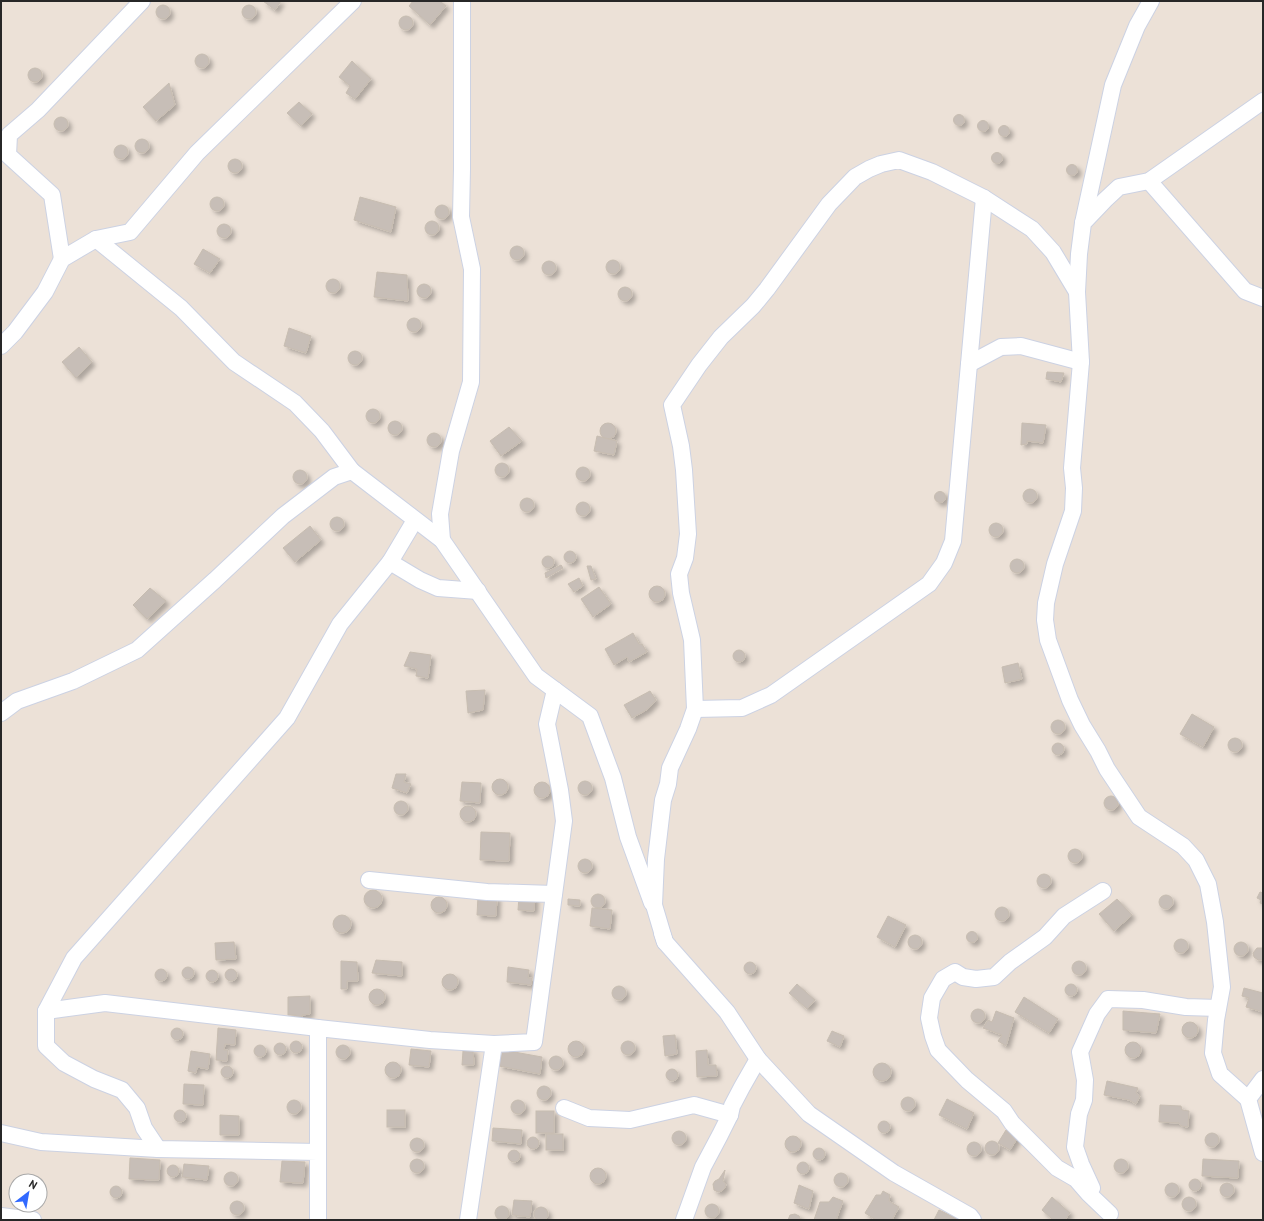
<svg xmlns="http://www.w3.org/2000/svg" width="1264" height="1221" font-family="'PT Sans',sans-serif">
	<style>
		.building { fill: #c7beb7; stroke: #c7bdb1; filter: url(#shadow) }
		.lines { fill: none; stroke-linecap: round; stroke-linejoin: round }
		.street-casing { stroke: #ccd2e3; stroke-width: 18 }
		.street { stroke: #fff; stroke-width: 16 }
	</style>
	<defs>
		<filter id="shadow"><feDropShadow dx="3.5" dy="3.5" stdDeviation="2" flood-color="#0004"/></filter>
	</defs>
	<rect width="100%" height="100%" fill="#ece1d7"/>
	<g class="building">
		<path d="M 263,1 L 281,1 L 275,10 Z"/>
		<path d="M 413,1 L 440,1 L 446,6 L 430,25 L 409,6 Z"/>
		<circle cx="163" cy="12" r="7"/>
		<circle cx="249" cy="12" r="7"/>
		<circle cx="406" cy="23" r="7"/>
		<circle cx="202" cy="61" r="7"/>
		<path d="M 352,61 L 371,79 L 355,99 L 346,93 L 350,86 L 339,77 Z"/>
		<circle cx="35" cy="75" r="7"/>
		<path d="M 169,83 L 175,105 L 156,121 L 143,107 Z"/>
		<path d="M 299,102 L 312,114 L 301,126 L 287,113 Z"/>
		<circle cx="959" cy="120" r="5.5"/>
		<circle cx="61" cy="124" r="7"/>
		<circle cx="983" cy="126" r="5.5"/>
		<circle cx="1004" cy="131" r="5.5"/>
		<circle cx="142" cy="146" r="7"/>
		<circle cx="121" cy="152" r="7"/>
		<circle cx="997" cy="158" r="5.5"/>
		<circle cx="235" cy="166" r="7"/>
		<circle cx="1072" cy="170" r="5.5"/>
		<circle cx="217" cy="204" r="7"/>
		<path d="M 360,197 L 396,207 L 391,232 L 354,220 Z"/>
		<circle cx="442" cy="212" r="7"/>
		<circle cx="432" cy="228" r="7"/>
		<circle cx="224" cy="231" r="7"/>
		<circle cx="517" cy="253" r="7"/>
		<path d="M 203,249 L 220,259 L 210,273 L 194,264 Z"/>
		<circle cx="613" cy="267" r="7"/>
		<circle cx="549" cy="268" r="7"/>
		<path d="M 377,272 L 407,275 L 408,301 L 374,297 Z"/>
		<circle cx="333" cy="286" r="7"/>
		<circle cx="424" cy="291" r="7"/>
		<circle cx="625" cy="294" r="7"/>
		<circle cx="414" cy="325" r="7"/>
		<path d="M 289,328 L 311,336 L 306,353 L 284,346 Z"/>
		<path d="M 79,347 L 92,362 L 76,378 L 62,362 Z"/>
		<circle cx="355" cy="358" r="7"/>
		<path d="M 1047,372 L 1064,373 L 1061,382 L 1046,379 Z"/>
		<circle cx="373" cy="416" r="7"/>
		<circle cx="395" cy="428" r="7"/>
		<path d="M 1022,423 L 1046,425 L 1043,443 L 1027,441 L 1027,444 L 1021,445 Z"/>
		<circle cx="608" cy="431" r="8"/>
		<path d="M 509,427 L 522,441 L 501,456 L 490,441 Z"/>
		<circle cx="434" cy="440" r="7"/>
		<path d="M 597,436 L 617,441 L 614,455 L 594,451 Z"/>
		<circle cx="502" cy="470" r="7"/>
		<circle cx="583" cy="474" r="7"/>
		<circle cx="300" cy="477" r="7"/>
		<circle cx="1030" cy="496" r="7"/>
		<circle cx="940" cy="497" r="5.5"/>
		<circle cx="527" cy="505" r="7"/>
		<circle cx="583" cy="509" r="7"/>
		<circle cx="337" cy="524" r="7"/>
		<circle cx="996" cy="530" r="7"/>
		<path d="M 310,526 L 321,540 L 295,562 L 283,548 Z"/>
		<circle cx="570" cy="557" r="6"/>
		<circle cx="548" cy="562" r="6"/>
		<circle cx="1017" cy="566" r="7"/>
		<path d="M 561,565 L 563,568 L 546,578 L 545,573 Z"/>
		<path d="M 587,566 L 591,566 L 596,579 L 591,580 Z"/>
		<path d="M 579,578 L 583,586 L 574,592 L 568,584 Z"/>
		<circle cx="657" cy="594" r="8"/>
		<path d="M 599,587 L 611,604 L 593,617 L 581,599 Z"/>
		<path d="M 150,588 L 166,601 L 147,619 L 133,605 Z"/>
		<path d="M 633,633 L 639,644 L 642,644 L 647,652 L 629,662 L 627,657 L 614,665 L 605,649 Z"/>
		<circle cx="739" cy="656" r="6"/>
		<path d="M 410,652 L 431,655 L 428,678 L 416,676 L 417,669 L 404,666 Z"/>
		<path d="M 1018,663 L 1022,679 L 1005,683 L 1002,667 Z"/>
		<path d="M 485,690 L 483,710 L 468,713 L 466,691 Z"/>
		<path d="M 650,691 L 656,700 L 648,709 L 632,718 L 624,705 Z"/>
		<path d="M 1192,714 L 1214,727 L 1203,747 L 1180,734 Z"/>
		<circle cx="1058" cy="727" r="7"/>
		<circle cx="1235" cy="745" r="7"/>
		<circle cx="1058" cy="749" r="6"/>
		<path d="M 396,774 L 406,774 L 404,782 L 411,784 L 407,793 L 392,788 Z"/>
		<circle cx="500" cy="787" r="8"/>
		<circle cx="585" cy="788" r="7"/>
		<circle cx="542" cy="790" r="8"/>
		<path d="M 462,782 L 481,783 L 480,803 L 460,801 Z"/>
		<circle cx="1111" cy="803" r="7"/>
		<circle cx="401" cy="808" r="7"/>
		<circle cx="468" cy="814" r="8"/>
		<path d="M 481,832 L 510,833 L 509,861 L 480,860 Z"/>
		<circle cx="1075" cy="856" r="7"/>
		<circle cx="585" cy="866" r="7"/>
		<circle cx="1044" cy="881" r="7"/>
		<circle cx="373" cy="899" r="9"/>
		<path d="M 1260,892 L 1263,893 L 1263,904 L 1260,903 L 1261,900 L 1257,898 Z"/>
		<circle cx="598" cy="901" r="7"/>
		<circle cx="1166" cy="902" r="7"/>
		<path d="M 478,896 L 497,897 L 496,916 L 477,915 Z"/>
		<path d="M 535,896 L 534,911 L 518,910 L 519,897 Z"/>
		<circle cx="439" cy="905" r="8"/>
		<path d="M 568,899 L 580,900 L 580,906 L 568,905 Z"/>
		<path d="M 1117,899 L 1132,915 L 1114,931 L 1099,914 Z"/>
		<circle cx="1002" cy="914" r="7"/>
		<path d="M 592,908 L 612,910 L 610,929 L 590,926 Z"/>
		<circle cx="342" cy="924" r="9"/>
		<path d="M 888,916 L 906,925 L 895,947 L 877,937 Z"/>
		<circle cx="972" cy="937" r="5.5"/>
		<circle cx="915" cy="942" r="7"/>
		<circle cx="1181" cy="946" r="7"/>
		<circle cx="1241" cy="949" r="7"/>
		<path d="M 234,942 L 236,959 L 216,960 L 215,943 Z"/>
		<path d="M 1257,948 L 1263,948 L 1263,960 L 1258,960 L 1254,957 L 1253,953 Z"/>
		<path d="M 376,960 L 402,962 L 402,976 L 372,973 Z"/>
		<circle cx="1079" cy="968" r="7"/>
		<path d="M 341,961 L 357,962 L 358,981 L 347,981 L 347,989 L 341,989 Z"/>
		<circle cx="750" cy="968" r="6"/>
		<circle cx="188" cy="973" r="6"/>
		<path d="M 508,967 L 529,970 L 528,978 L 532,978 L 531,985 L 507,982 Z"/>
		<circle cx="231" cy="975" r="6"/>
		<circle cx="161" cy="975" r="6"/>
		<circle cx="212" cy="976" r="6"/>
		<circle cx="450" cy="982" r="8"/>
		<circle cx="1071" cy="990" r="6"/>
		<path d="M 797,984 L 815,1000 L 807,1009 L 789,993 Z"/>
		<circle cx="619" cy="993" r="7"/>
		<path d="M 1244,988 L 1263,993 L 1263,1012 L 1246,1007 L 1249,998 L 1242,996 Z"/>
		<circle cx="377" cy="997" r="8"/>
		<path d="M 310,996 L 310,1014 L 302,1015 L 302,1020 L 296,1020 L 296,1015 L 288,1015 L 288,997 Z"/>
		<path d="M 1024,997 L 1058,1019 L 1049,1033 L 1015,1012 Z"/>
		<circle cx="978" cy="1016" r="7"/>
		<path d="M 996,1011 L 1014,1018 L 1006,1046 L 998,1041 L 1002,1035 L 983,1028 L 988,1020 L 992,1022 Z"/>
		<path d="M 1123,1011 L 1160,1014 L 1156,1033 L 1123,1030 Z"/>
		<circle cx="1190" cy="1030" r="8"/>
		<circle cx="177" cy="1034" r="6"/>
		<path d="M 218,1028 L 236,1030 L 235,1045 L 225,1044 L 224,1050 L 228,1050 L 227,1061 L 216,1060 Z"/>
		<path d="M 832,1031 L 844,1036 L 840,1047 L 827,1041 Z"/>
		<path d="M 675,1035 L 677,1054 L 665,1056 L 663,1036 Z"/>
		<circle cx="576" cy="1049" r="8"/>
		<circle cx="296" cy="1047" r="6"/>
		<circle cx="628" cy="1048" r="7"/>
		<circle cx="1133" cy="1050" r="8"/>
		<circle cx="280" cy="1049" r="6"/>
		<circle cx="343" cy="1052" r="7"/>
		<circle cx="260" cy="1051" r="6"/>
		<path d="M 411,1049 L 431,1051 L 429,1067 L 409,1065 Z"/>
		<path d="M 473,1049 L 474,1065 L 462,1065 L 463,1051 Z"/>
		<path d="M 503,1050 L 542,1057 L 540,1074 L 499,1066 Z"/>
		<path d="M 707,1050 L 708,1065 L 716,1065 L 717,1076 L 697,1077 L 696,1051 Z"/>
		<path d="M 191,1051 L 210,1054 L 208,1069 L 197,1067 L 196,1073 L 188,1071 Z"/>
		<circle cx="556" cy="1063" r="7"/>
		<circle cx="393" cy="1070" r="8"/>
		<circle cx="882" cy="1072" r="9"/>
		<circle cx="227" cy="1072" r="6"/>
		<circle cx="672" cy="1075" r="6"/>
		<path d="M 1107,1081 L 1138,1088 L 1136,1093 L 1140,1096 L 1136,1104 L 1129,1100 L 1104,1095 Z"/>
		<path d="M 184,1084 L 204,1085 L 203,1105 L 183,1104 Z"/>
		<circle cx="544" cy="1093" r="7"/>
		<circle cx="908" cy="1104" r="7"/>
		<path d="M 947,1099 L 974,1113 L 967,1129 L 939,1115 Z"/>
		<circle cx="294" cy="1107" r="7"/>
		<circle cx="518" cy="1107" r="7"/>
		<path d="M 1160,1105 L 1181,1106 L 1182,1110 L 1189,1111 L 1188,1127 L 1181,1126 L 1179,1123 L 1159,1122 Z"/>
		<rect x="387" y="1110" width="18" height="17"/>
		<circle cx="180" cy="1116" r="6"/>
		<rect x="536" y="1111" width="18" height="22"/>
		<path d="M 220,1115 L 239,1116 L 239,1135 L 220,1135 Z"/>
		<circle cx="884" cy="1127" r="6"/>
		<path d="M 493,1128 L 522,1130 L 521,1144 L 492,1141 Z"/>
		<path d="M 1006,1130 L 1018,1137 L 1010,1150 L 998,1143 Z"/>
		<circle cx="679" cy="1138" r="7"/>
		<circle cx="1212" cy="1140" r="7"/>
		<rect x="546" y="1134" width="17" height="16"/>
		<circle cx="793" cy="1144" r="8"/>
		<circle cx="533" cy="1143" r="6"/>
		<circle cx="417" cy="1145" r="7"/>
		<circle cx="992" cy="1148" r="7"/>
		<circle cx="974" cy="1149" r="7"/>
		<circle cx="819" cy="1154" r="6"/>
		<circle cx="514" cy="1156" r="6"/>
		<path d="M 130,1158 L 160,1160 L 159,1180 L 129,1179 Z"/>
		<circle cx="417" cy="1166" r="7"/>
		<path d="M 1203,1159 L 1239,1161 L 1238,1178 L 1202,1176 Z"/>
		<circle cx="1121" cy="1166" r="7"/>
		<path d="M 282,1161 L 305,1162 L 303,1183 L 280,1182 Z"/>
		<circle cx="803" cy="1168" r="6"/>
		<path d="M 184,1164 L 209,1166 L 207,1180 L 182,1177 Z"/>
		<circle cx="173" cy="1171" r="6"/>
		<circle cx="598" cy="1176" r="8"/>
		<path d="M 725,1170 L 723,1181 L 726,1184 L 725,1188 L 722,1191 L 718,1192 L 714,1190 L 713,1184 L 715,1181 L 719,1179 Z"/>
		<circle cx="231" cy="1179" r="7"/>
		<circle cx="841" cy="1180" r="7"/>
		<circle cx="1195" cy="1185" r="6"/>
		<circle cx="1172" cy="1190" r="7"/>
		<circle cx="1227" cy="1190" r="7"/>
		<path d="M 799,1185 L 813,1191 L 809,1209 L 794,1203 Z"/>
		<circle cx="116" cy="1192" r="6"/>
		<path d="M 883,1191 L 890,1195 L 889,1201 L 899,1207 L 892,1220 L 876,1220 L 865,1213 L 876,1195 L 881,1195 Z"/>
		<circle cx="1189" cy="1204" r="7"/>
		<path d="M 833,1197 L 843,1201 L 836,1220 L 814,1220 L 820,1202 L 829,1202 Z"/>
		<path d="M 1052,1197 L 1070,1213 L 1065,1220 L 1053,1220 L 1042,1210 Z"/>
		<path d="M 514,1200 L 532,1201 L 530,1217 L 512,1215 Z"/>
		<circle cx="237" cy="1208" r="7"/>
		<circle cx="712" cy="1211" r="7"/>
		<circle cx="502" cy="1213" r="7"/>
		<circle cx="541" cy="1214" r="7"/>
		<path d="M 939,1210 L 958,1219 L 957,1220 L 934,1220 Z"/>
		<path d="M 795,1214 L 799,1216 L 801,1220 L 788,1220 L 790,1215 Z"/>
	</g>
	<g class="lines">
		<defs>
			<g id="street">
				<path d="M 1149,181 L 1245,291 L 1263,298"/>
				<path d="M 1083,223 L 1113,85 L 1137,26 L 1151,1"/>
				<path d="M 96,239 L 181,308 L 234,362 L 295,403 L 322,431 L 352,471"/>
				<path d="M 62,259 L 52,195 L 8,155 L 9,135 L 38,110 L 142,1"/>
				<path d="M 1077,292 L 1079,254 L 1083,223 L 1105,200 L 1119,187 L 1149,181 L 1263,101"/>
				<path d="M 1,346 L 15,332 L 45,292 L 62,259 L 96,239 L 130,232 L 197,153 L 353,1"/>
				<path d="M 969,364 L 1001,347 L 1021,346 L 1081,362"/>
				<path d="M 442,540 L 440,514 L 451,451 L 471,382 L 472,269 L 461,217 L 462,169 L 462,1"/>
				<path d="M 390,562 L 420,580 L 438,588 L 478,591"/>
				<path d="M 695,709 L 742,708 L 771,695 L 929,584 L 944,563 L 953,541 L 984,198"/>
				<path d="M 1,713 L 17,701 L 73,681 L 137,650 L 215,580 L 283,516 L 334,477 L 352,471 L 442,540 L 536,676 L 590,716 L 613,778 L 628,837 L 652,903"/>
				<path d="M 369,880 L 487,892 L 554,894"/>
				<path d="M 1103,891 L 1064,916 L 1045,937 L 1010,962 L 994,977 L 976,979 L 963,977 L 955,972 L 943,979 L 932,998 L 929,1018 L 933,1036 L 938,1050 L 967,1080 L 1004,1111 L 1012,1123 L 1057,1168 L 1076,1179 L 1089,1194 L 1110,1214"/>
				<path d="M 662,933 L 665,942 L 727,1012 L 758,1059 L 809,1114 L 894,1173 L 970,1216 L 973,1220"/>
				<path d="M 665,942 L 654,905 L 656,859 L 663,800 L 668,784 L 670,768 L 688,729 L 695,709 L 692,640 L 681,593 L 679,574 L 685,558 L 688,534 L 684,470 L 681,446 L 672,405 L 699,365 L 721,337 L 753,306 L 767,289 L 829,204 L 855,177 L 869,169 L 881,164 L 899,160 L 932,172 L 984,198 L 1032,229 L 1053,252 L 1077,292 L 1081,362 L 1072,468 L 1074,488 L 1073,511 L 1055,564 L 1046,603 L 1045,620 L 1048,640 L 1070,700 L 1082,725 L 1098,751 L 1107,769 L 1139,817 L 1183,846 L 1196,860 L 1208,884 L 1215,922 L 1222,987 L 1216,1020 L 1213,1053 L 1220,1074 L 1248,1099"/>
				<path d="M 46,1011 L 105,1003 L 318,1028"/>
				<path d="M 1263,1079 L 1248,1099 L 1263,1153"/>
				<path d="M 564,1108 L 589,1118 L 630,1120 L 694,1105 L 730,1115"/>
				<path d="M 1,1133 L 41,1142 L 158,1149 L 318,1152 L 318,1220"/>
				<path d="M 158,1149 L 144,1128 L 137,1108 L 122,1090 L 94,1079 L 64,1063 L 46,1046 L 46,1011 L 74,958 L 287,718 L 340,624 L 390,562 L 415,520"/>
				<path d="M 318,1152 L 318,1028 L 430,1040 L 494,1044"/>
				<path d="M 1092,1188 L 1081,1164 L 1075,1147 L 1079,1114 L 1084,1100 L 1085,1080 L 1080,1052 L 1097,1014 L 1108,999 L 1143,1000 L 1186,1007 L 1218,1008"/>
				<path d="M 1,1216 L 33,1220"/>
				<path d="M 468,1220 L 494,1044 L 534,1042 L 564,821 L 560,790 L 547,724 L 555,690"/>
				<path d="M 684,1220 L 703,1167 L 720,1135 L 730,1115 L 732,1106 L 742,1087 L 758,1059"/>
			</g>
		</defs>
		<use href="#street" class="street-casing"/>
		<use href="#street" class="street"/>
	</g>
	<rect width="1264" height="1221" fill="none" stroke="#272727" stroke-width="4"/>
	<g transform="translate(28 1193) rotate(31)"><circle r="19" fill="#ffffff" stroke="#a9a9a9"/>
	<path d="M0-3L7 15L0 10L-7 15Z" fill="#3169ff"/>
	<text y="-6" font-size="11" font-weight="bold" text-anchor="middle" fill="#272727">N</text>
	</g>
</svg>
